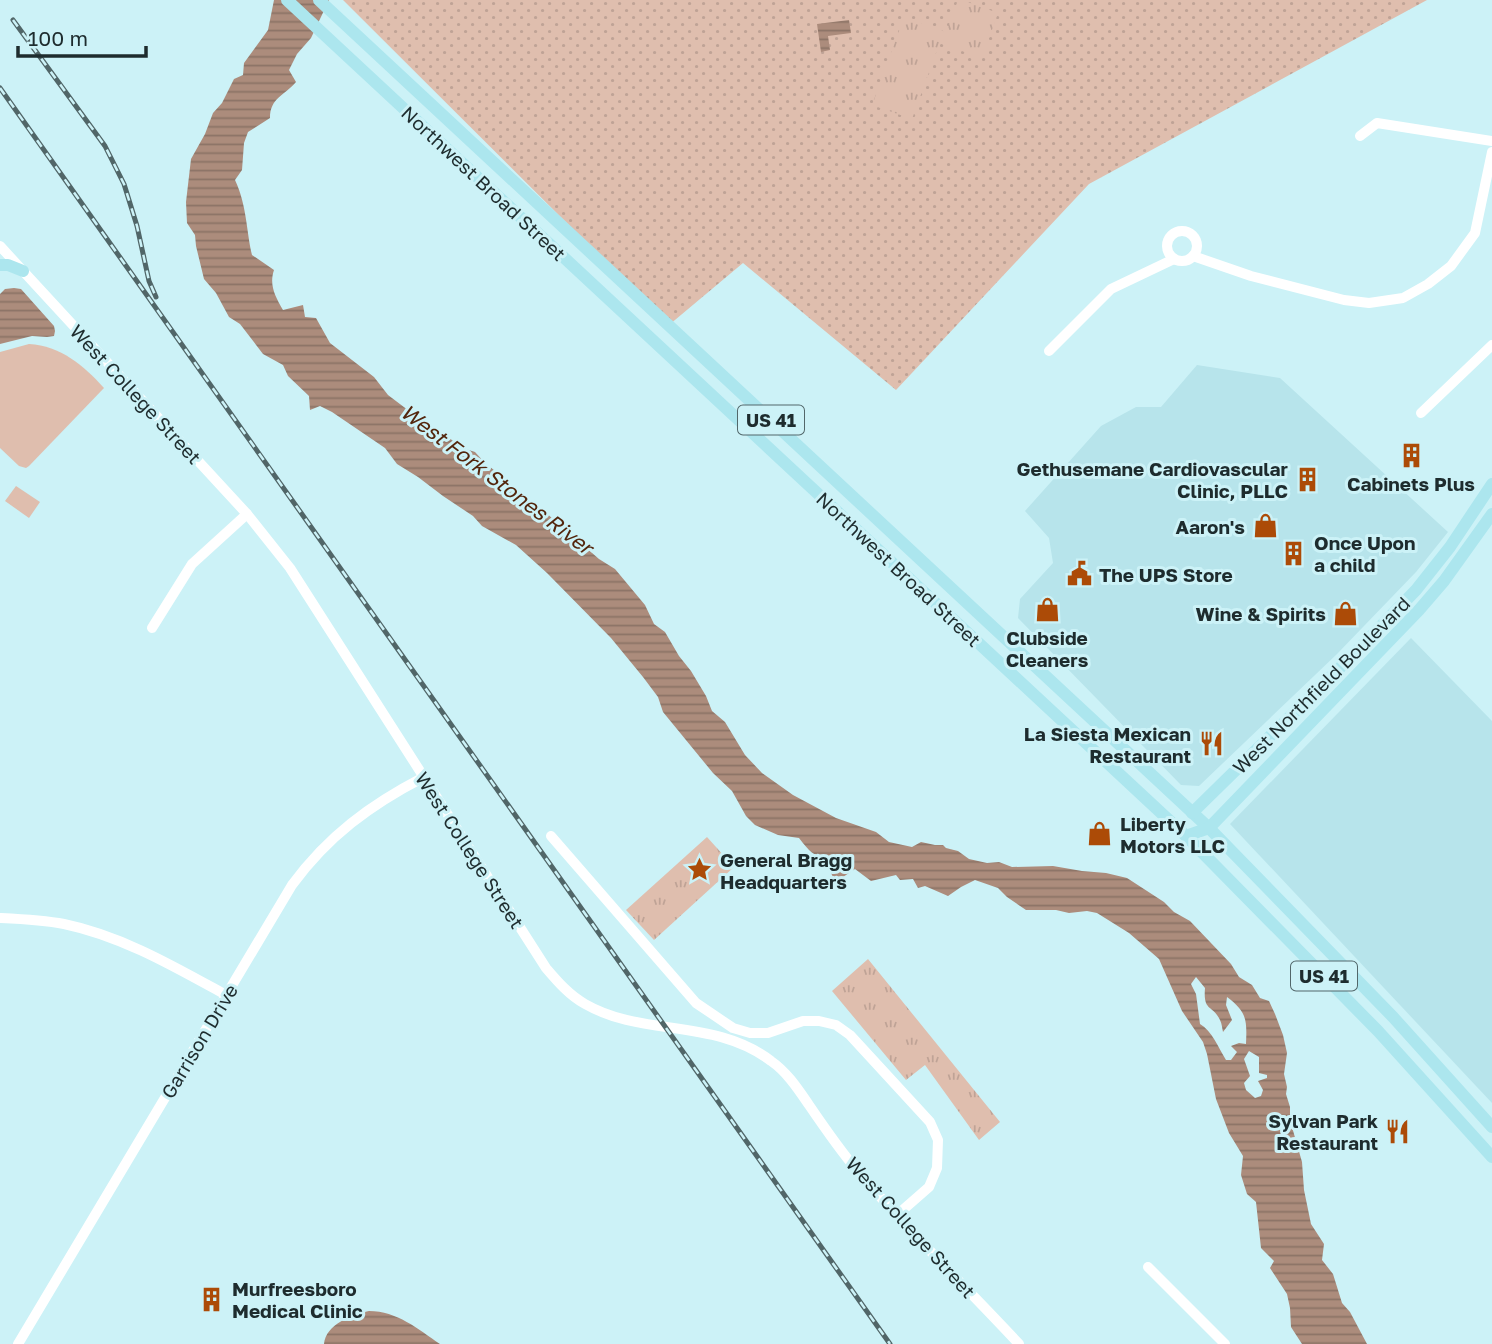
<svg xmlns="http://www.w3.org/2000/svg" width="1492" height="1344" font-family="'Golos Text',sans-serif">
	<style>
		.built { fill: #b7e4eb }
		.grass { fill: url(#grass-dots) }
		.park { fill: url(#park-tufts) }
		.pitch { fill: #dfbeae }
		.water { fill: url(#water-rules); fill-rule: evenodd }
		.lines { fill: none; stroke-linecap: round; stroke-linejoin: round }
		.minor { stroke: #fff; stroke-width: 10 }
		.major { stroke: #ace6ee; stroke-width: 12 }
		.rail-casing { stroke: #516668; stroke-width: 5 }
		.rail { stroke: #ccf2f7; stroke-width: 2.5; stroke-dasharray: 8; stroke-linecap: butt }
		.labels { text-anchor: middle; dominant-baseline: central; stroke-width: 6; stroke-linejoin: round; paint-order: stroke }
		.shield { fill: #ccf2f7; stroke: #52676a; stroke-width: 2 }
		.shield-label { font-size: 18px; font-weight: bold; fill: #1e2c2e }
		.street-label { font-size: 19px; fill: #1e2c2e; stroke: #ccf2f7 }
		.poi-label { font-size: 19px; font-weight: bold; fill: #1e2c2e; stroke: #ccf2f7; text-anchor: end }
		.water-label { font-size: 21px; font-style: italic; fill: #53260d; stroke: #ccf2f7 }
	</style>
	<defs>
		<pattern id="grass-dots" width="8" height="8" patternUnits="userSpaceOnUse" patternTransform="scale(1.75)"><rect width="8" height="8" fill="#dfbeae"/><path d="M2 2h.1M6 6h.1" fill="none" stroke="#bfa396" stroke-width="1.8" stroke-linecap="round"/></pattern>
		<pattern id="park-tufts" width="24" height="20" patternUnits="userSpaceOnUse" patternTransform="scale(1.75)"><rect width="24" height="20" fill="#dfbeae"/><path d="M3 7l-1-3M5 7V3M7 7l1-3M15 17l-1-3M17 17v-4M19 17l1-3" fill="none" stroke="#bfa396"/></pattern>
		<pattern id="water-rules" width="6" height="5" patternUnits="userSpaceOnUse" patternTransform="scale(1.75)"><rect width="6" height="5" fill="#ac8c7c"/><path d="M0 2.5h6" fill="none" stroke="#8b7366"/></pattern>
	</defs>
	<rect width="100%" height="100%" fill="#ccf2f7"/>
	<g class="built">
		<path d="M 1197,365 L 1280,378 L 1448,532 L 1416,572 L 1337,654 L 1199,786 L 1181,785 L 1018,618 L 1020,599 L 1053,563 L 1049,538 L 1025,511 L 1101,426 L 1136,407 L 1161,407 Z"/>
		<path d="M 1411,638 L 1492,721 L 1492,1103 L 1230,824 Z"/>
	</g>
	<path class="grass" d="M 343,0 L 1427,0 L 1089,184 L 896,390 L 743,263 L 669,325 Z"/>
	<g class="park">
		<path d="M 958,0 L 962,0 L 998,13 L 982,58 L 942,44 Z"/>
		<path d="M 904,17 L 944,31 L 912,119 L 872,105 Z"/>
		<path d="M 707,837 L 734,867 L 654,940 L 626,910 Z"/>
		<path d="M 868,959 L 1000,1122 L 979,1140 L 925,1065 L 906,1080 L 832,991 Z"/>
	</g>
	<g class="pitch">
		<path d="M 29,344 C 61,346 83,365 104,388 L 29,466 L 26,468 L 19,466 L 0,448 L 0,352 Z"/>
		<path d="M 16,486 L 40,502 L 29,518 L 5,501 Z"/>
	</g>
	<g class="water">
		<path d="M 274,0 L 329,0 L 311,38 L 297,54 L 289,70 L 296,82 C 284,96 270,98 270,118 L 248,132 L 244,143 L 242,170 L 235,180 C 247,206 246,229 252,255 L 274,270 C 269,285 275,296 283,310 L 303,305 L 305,317 L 316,318 L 330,343 L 374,377 L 388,395 L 429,426 L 452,440 L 459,447 L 475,452 L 486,464 L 507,480 L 517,492 L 537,505 L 599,559 L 615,569 L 645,605 L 654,624 L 665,632 L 679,656 L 691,671 L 706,696 L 712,711 L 725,722 L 745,755 L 762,773 L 793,795 L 836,818 L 876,832 L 889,842 L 912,847 L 921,842 L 935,845 L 943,845 L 946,848 L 958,851 L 969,859 L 987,863 L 999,862 L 1012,867 L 1053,866 L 1082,871 L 1106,873 L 1127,878 L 1164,902 L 1174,912 L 1190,921 L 1231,964 L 1239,977 L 1252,985 L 1260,998 L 1269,1001 L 1275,1014 L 1283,1035 L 1287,1053 L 1284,1074 L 1287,1087 L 1286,1094 L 1290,1107 L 1290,1120 L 1302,1162 L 1304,1190 L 1311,1224 L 1324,1244 L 1322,1260 L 1333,1274 L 1342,1303 L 1350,1312 L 1367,1344 L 1302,1344 L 1291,1327 L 1290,1308 L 1287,1294 L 1270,1268 L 1274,1261 L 1261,1248 L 1256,1202 L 1247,1194 L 1241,1175 L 1243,1156 L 1229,1133 L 1216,1099 L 1207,1054 L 1203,1042 L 1182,1011 L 1159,959 L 1129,933 L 1097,913 L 1087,911 L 1069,913 L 1056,910 L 1026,910 L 1007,897 L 998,888 L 975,880 L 961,887 L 948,896 L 925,886 L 918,888 L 913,879 L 900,880 L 896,875 L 871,881 L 855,869 L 843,877 L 834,879 L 830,871 L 838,866 L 840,854 C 816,859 814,857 799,838 L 778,835 L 755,825 L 746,816 L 732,791 L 713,773 L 663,712 L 658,697 L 643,677 L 611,638 L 547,573 L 516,545 L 482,526 L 473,516 L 443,496 L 418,477 L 397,464 L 385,448 L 332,412 L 320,406 L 310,410 L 309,396 L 288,376 L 283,365 L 263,354 L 240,324 L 229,317 L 216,293 L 204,279 L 196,246 L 195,235 L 187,223 L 186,202 L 191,159 L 205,134 L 213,113 L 222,103 L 234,79 L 243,75 L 244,63 L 268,30 ZM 1196,977 L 1205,988 C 1203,1012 1212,1004 1220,1020 C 1222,1024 1222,1028 1223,1032 L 1232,1020 L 1226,1005 L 1227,997 C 1247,1012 1247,1020 1246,1044 L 1239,1043 L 1231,1046 L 1237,1052 L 1231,1060 L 1226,1060 C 1218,1047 1212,1031 1200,1024 L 1196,994 L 1191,984 ZM 1249,1051 L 1259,1057 L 1259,1073 L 1267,1075 L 1267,1078 L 1258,1081 L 1263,1090 L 1261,1096 L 1255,1098 L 1246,1090 L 1244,1083 L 1250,1076 L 1244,1059 Z"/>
		<path d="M 849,20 L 851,33 L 828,36 L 830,50 L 821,52 L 817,24 Z"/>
		<path d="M 14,288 L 21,289 L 54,326 L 55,331 L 54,336 L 47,337 L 32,336 L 0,344 L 0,294 L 5,289 Z"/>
		<path d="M 369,1311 C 397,1311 418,1329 440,1344 L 324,1344 C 326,1324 352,1315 369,1311 Z"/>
	</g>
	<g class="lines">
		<g class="minor">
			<path d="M 1360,136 L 1377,123 L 1492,141"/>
			<circle cx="1182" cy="246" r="15"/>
			<path d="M 0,246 L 247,514 L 290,568 L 546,968 C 558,982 569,995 585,1004 C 642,1037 715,1018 771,1061 C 787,1072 798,1089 809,1105 C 824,1127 839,1149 856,1169 C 907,1230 965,1286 1019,1344"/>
			<path d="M 1193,256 L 1251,276 L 1344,300 L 1369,303 L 1403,298 L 1428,284 L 1451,266 L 1475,233 L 1492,152"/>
			<path d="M 1049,351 L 1111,289 L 1174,259"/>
			<path d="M 1421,413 L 1492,345"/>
			<path d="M 152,628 L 192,564 L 247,514"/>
			<path d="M 551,836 L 696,1003 L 733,1028 L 750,1033 L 768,1033 L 803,1021 L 819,1021 L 836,1025 L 850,1035 L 930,1122 L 938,1140 L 937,1168 L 929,1187 L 897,1215"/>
			<path d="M 0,918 C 21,919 43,920 64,924 C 122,936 175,967 226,995"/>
			<path d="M 1148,1267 L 1225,1344"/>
			<path d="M 18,1344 L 292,885 C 328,836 370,805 424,777"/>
		</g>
		<g class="major">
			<path d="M 287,0 L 1186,836 L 1378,1031 L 1492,1157"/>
			<path d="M 319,0 L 1209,828 L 1393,1017 L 1492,1127"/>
			<path d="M 0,265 L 8,265 L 23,271"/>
			<path d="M 1192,813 L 1352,656 L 1416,590 L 1450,547 L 1492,484"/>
			<path d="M 1186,836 L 1209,828 L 1419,610 L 1444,581 L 1492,514"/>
		</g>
		<defs>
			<g id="rail">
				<path d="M 13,20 L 105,146 L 124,184 L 137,226 L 149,281 L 156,297"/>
				<path d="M 0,88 L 890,1344"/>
			</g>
		</defs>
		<use href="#rail" class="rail-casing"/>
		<use href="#rail" class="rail"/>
	</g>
	<defs>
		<symbol id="building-bare" viewBox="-9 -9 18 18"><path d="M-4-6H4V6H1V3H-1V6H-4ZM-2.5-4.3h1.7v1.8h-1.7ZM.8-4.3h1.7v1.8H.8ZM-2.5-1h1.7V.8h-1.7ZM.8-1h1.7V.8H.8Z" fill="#ac4b07" stroke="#ccf2f7" stroke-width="2.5" paint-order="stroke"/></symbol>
		<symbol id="shop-bare" viewBox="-9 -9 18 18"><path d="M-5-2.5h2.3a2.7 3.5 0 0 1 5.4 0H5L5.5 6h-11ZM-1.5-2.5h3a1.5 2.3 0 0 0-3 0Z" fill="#ac4b07" stroke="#ccf2f7" stroke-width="2.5" paint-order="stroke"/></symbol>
		<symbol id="civic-bare" viewBox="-9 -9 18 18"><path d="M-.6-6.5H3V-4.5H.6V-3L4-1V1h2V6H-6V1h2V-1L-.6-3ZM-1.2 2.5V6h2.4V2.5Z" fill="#ac4b07" stroke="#ccf2f7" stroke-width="2.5" paint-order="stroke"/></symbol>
		<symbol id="restaurant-bare" viewBox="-9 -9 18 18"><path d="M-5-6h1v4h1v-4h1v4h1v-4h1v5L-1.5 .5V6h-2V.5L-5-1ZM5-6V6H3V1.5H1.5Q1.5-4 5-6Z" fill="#ac4b07" stroke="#ccf2f7" stroke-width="2.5" paint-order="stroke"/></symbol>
		<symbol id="sight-bare" viewBox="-9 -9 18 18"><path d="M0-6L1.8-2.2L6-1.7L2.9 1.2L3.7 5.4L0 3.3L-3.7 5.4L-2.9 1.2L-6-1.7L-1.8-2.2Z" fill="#ac4b07" stroke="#ccf2f7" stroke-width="2.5" paint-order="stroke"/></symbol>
	</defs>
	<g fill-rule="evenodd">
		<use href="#building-bare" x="1394" y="438" width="35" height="35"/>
		<use href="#building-bare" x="1290" y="462" width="35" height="35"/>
		<use href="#shop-bare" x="1248" y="508" width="35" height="35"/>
		<use href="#building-bare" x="1276" y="536" width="35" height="35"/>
		<use href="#civic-bare" x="1062" y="556" width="35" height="35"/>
		<use href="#shop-bare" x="1030" y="592" width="35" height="35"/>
		<use href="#shop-bare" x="1328" y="596" width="35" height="35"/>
		<use href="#restaurant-bare" x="1194" y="726" width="35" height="35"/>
		<use href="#shop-bare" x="1082" y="816" width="35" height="35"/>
		<use href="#sight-bare" x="682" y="852" width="35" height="35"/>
		<use href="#restaurant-bare" x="1380" y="1114" width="35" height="35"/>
		<use href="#building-bare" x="194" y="1282" width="35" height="35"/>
	</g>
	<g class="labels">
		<g class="shield">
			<rect x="738" y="405.5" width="66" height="29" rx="5"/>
			<rect x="1291" y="961.5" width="66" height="29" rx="5"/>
		</g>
		<g class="shield-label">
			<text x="771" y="420">US 41</text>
			<text x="1324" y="976">US 41</text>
		</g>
		<g class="street-label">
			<text transform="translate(484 183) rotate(43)">Northwest Broad Street</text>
			<text transform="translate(136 394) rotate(47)">West College Street</text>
			<text transform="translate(899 569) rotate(43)">Northwest Broad Street</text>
			<text transform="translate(1321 685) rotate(-45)">West Northfield Boulevard</text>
			<text transform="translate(470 850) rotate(57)">West College Street</text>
			<text transform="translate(199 1041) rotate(-59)">Garrison Drive</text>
			<text transform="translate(911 1227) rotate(48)">West College Street</text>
		</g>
		<g class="poi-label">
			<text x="1288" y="468">Gethusemane Cardiovascular<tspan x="1288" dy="22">Clinic, PLLC</tspan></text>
			<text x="1411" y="483" text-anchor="middle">Cabinets Plus</text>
			<text x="1245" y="526">Aaron's</text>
			<text x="1314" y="542" text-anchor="start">Once Upon<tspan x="1314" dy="22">a child</tspan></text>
			<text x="1099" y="574" text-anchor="start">The UPS Store</text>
			<text x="1326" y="613">Wine &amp; Spirits</text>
			<text x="1047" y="637" text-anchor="middle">Clubside<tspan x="1047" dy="22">Cleaners</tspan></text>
			<text x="1191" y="733">La Siesta Mexican<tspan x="1191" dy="22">Restaurant</tspan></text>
			<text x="1120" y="823" text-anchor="start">Liberty<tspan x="1120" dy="22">Motors LLC</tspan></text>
			<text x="720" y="859" text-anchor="start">General Bragg<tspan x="720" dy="22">Headquarters</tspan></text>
			<text x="1378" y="1120">Sylvan Park<tspan x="1378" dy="22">Restaurant</tspan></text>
			<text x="232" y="1288" text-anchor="start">Murfreesboro<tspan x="232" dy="22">Medical Clinic</tspan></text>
		</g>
		<g class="water-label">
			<text transform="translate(497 479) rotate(37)">West Fork Stones River</text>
		</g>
	</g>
	<path d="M18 46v10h128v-10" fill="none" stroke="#1e2c2e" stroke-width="3.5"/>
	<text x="28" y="46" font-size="21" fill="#1e2c2e" stroke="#ccf2f7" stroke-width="5" paint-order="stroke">100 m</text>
</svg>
